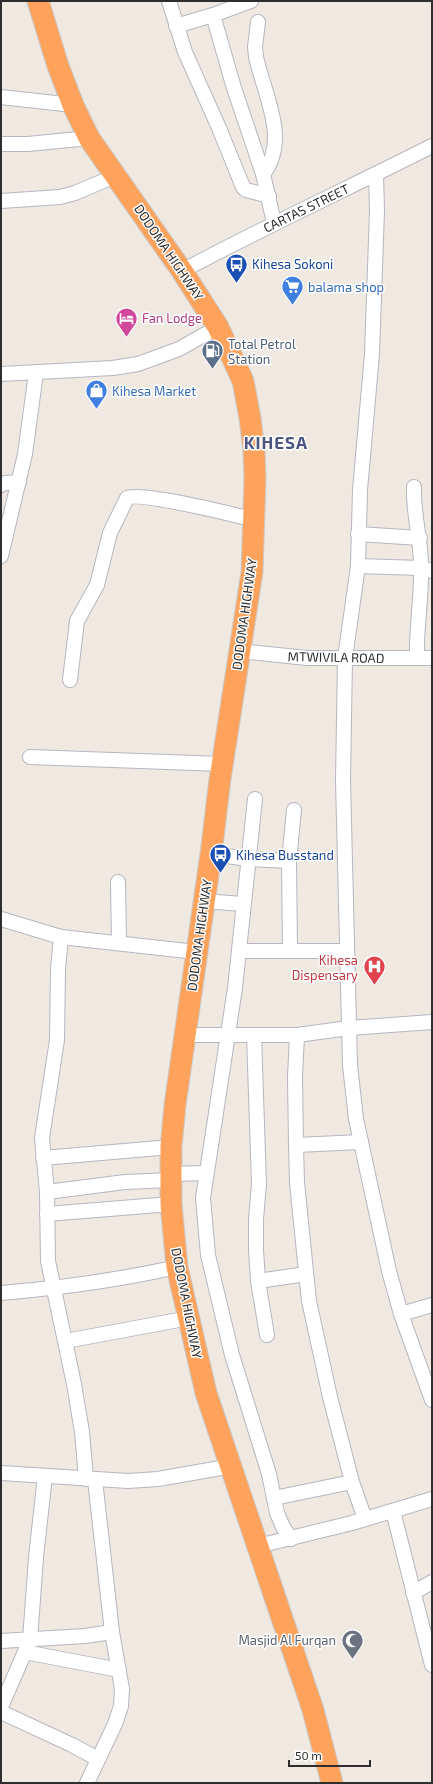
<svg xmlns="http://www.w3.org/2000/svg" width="433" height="1784" font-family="'Exo 2',sans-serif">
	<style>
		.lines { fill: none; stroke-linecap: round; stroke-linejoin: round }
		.minor-casing { stroke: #b4b7c1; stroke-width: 16 }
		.highway-casing { stroke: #c9c9c9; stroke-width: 23 }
		.minor { stroke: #fff; stroke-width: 14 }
		.highway { stroke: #ffa35c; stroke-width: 21 }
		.labels { text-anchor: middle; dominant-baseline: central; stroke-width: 3; stroke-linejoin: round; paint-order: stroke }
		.street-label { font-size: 13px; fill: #2e2e2e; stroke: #fff }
		.transit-label { font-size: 13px; fill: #164399; stroke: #fff; text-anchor: start }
		.shop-label { font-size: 13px; fill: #366cbe; stroke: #fff; text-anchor: start }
		.hotel-label { font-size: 13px; fill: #b23c85; stroke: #fff; text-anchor: start }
		.service-label { font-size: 13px; fill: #4e5e75; stroke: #fff; text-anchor: start }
		.health-label { font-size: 13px; fill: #be3a42; stroke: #fff; text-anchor: end }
		.worship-label { font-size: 13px; fill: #5b616d; stroke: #fff; text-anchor: end }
		.district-label { font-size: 17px; font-weight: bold; letter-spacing: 1px; fill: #4d5680; stroke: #fff }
	</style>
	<rect width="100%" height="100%" fill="#efe9e1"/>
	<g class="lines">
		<defs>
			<g id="minor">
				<path d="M 169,1 L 185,52 L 219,128 L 243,187 L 246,190 L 269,196"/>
				<path d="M 213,15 L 234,88 L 263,174 L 274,223"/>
				<path d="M 258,22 L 255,47 L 256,57 C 264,94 290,140 263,174"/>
				<path d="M 176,26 L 213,15 L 251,1"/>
				<path d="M 1,97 L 73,105"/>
				<path d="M 1,144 L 28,144 L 89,138"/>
				<path d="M 376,175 L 377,210 L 372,354 L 360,490 L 358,566 L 345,658 L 343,781 L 350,1065 L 356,1119 L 389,1271 L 401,1314 L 432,1400"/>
				<path d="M 1,201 L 60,197 L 75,193 L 115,176"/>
				<path d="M 182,271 C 264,227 349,188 432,146"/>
				<path d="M 1,374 L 113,368 L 138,364 L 179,349 L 218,327"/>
				<path d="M 1,485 L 5,483 L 19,482"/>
				<path d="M 414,487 C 413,514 421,539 421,566 C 422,597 416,627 417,658"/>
				<path d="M 358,534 L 420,538"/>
				<path d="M 1,556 L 25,454 L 36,373"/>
				<path d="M 358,566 L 421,568 L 432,571"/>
				<path d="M 240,651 L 307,658 L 432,658"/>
				<path d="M 70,680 L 77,621 L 97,585 L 110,533 L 127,498 C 140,491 233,515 253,519"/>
				<path d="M 30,757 L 222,764"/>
				<path d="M 255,799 L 235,988 L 203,1198 L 208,1255 L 232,1355 L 269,1474 L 277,1513 L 283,1527 L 291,1539"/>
				<path d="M 211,854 L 249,859 L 289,861"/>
				<path d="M 118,882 L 119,942"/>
				<path d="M 203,901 L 243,904"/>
				<path d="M 1,919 L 61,937 L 196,952"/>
				<path d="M 61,937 L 58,969 L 57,1040 L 42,1138 L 47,1192 L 48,1261 L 74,1384 L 82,1432 L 86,1479"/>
				<path d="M 290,950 L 289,861 L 294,810"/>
				<path d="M 239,951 L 347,951"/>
				<path d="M 185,1035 L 297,1035 L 349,1028 L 432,1022"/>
				<path d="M 254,1035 L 259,1184 L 256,1219 L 256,1250 L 258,1281 L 267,1335"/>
				<path d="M 297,1035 L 295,1077 L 296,1145 L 297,1183 L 309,1301 L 330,1397 L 352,1482 L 365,1519"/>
				<path d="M 296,1145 L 361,1142"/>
				<path d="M 43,1158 L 171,1147"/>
				<path d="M 171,1174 L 206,1173"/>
				<path d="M 47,1192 L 125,1182 L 171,1180"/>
				<path d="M 47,1214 L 171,1204"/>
				<path d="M 258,1281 L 306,1274"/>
				<path d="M 1,1293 C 61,1288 119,1280 177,1267"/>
				<path d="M 401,1314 L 432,1305"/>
				<path d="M 66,1341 L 189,1318"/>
				<path d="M 1,1473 L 128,1481 L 158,1479 L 232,1466"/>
				<path d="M 274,1498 L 352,1482"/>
				<path d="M 393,1511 L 432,1665"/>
				<path d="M 258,1546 L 352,1523 L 432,1499"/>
				<path d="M 413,1593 L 432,1582"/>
				<path d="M 1,1641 L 85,1636 L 112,1632"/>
				<path d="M 25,1652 L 119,1670"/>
				<path d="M 1,1707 L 30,1640 L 36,1557 L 45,1476"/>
				<path d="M 1,1712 L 72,1745 L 98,1759"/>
				<path d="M 87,1783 L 115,1724 L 121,1706 L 122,1689 L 112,1632 L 95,1480"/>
			</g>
			<path id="highway" d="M 38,1 L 58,66 L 73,105 L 89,138 L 182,271 L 218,327 L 243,381 L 250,418 L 254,451 L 255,478 L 252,572 L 220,779 L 211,854 L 175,1105 L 171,1147 L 171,1204 L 177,1267 L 206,1393 L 313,1710 L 332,1783"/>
		</defs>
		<use href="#minor" class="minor-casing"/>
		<use href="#highway" class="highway-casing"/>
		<use href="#minor" class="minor"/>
		<use href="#highway" class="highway"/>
	</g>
	<defs>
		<symbol id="bus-pin" viewBox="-11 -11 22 30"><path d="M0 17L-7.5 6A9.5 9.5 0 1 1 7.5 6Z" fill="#1a4fb4" stroke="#fff"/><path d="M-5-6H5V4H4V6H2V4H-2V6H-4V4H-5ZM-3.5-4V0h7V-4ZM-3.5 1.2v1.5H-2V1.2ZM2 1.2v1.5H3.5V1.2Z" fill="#fff"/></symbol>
		<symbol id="supermarket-pin" viewBox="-11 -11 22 30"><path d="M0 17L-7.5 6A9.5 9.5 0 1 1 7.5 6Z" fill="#3f7fe0" stroke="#fff"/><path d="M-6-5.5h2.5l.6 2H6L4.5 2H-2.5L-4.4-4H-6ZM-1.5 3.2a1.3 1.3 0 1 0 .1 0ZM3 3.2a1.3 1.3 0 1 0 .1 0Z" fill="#fff"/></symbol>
		<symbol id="hotel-pin" viewBox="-11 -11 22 30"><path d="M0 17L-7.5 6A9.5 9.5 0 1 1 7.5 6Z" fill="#d1479c" stroke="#fff"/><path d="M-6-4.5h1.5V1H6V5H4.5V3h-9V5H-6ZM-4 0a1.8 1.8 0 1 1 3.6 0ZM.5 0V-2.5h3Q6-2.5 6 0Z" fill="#fff"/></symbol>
		<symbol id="fuel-pin" viewBox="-11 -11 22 30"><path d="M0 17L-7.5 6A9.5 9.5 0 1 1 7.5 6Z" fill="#5c6f8a" stroke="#fff"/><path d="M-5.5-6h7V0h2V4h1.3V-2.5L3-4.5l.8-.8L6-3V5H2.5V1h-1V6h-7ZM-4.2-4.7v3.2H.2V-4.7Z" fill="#fff"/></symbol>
		<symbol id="shop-pin" viewBox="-11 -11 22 30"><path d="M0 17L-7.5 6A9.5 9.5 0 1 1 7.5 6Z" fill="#3f7fe0" stroke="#fff"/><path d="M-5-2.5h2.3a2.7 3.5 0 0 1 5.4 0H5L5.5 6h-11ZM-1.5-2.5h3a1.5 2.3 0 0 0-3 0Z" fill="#fff"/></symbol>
		<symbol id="hospital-pin" viewBox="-11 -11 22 30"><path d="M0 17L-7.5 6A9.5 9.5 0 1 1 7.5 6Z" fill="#e0444e" stroke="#fff"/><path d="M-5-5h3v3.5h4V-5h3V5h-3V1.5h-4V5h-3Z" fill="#fff"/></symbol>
		<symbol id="mosque-pin" viewBox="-11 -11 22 30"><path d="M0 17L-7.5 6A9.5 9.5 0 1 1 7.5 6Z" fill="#6b7280" stroke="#fff"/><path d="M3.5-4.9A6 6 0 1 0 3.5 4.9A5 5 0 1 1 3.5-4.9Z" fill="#fff"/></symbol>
	</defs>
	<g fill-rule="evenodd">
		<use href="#bus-pin" x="224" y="252" width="25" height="34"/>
		<use href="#supermarket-pin" x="280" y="274" width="25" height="34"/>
		<use href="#hotel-pin" x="114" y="306" width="25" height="34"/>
		<use href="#fuel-pin" x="200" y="338" width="25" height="34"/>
		<use href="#shop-pin" x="84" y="378" width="25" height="34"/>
		<use href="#bus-pin" x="208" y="842" width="25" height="34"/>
		<use href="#hospital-pin" x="362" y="954" width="25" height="34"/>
		<use href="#mosque-pin" x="340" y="1628" width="25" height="34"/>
	</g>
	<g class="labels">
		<g class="street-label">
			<text transform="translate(306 208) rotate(-26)">CARTAS STREET</text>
			<text transform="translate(169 252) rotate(56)">DODOMA HIGHWAY</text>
			<text transform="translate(244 614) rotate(-82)">DODOMA HIGHWAY</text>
			<text transform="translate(336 657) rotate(1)">MTWIVILA ROAD</text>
			<text transform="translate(199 935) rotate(-82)">DODOMA HIGHWAY</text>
			<text transform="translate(187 1303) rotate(79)">DODOMA HIGHWAY</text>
		</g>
		<g class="transit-label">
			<text x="252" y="264">Kihesa Sokoni</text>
			<text x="236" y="855">Kihesa Busstand</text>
		</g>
		<g class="shop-label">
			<text x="308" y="287">balama shop</text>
			<text x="112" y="391">Kihesa Market</text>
		</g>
		<g class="hotel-label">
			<text x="142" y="318">Fan Lodge</text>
		</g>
		<g class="service-label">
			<text x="228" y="344">Total Petrol<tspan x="228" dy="15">Station</tspan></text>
		</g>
		<g class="health-label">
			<text x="358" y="960">Kihesa<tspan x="358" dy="15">Dispensary</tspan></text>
		</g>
		<g class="worship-label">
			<text x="336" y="1640">Masjid Al Furqan</text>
		</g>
		<g class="district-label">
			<text x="276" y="442">KIHESA</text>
		</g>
	</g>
	<rect width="433" height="1784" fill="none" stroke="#2e2e2e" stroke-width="4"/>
	<path d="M289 1760v6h81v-6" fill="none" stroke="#2e2e2e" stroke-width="2"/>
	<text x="295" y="1760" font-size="12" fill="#2e2e2e" stroke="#ffffff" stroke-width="3" paint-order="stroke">50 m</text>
</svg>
